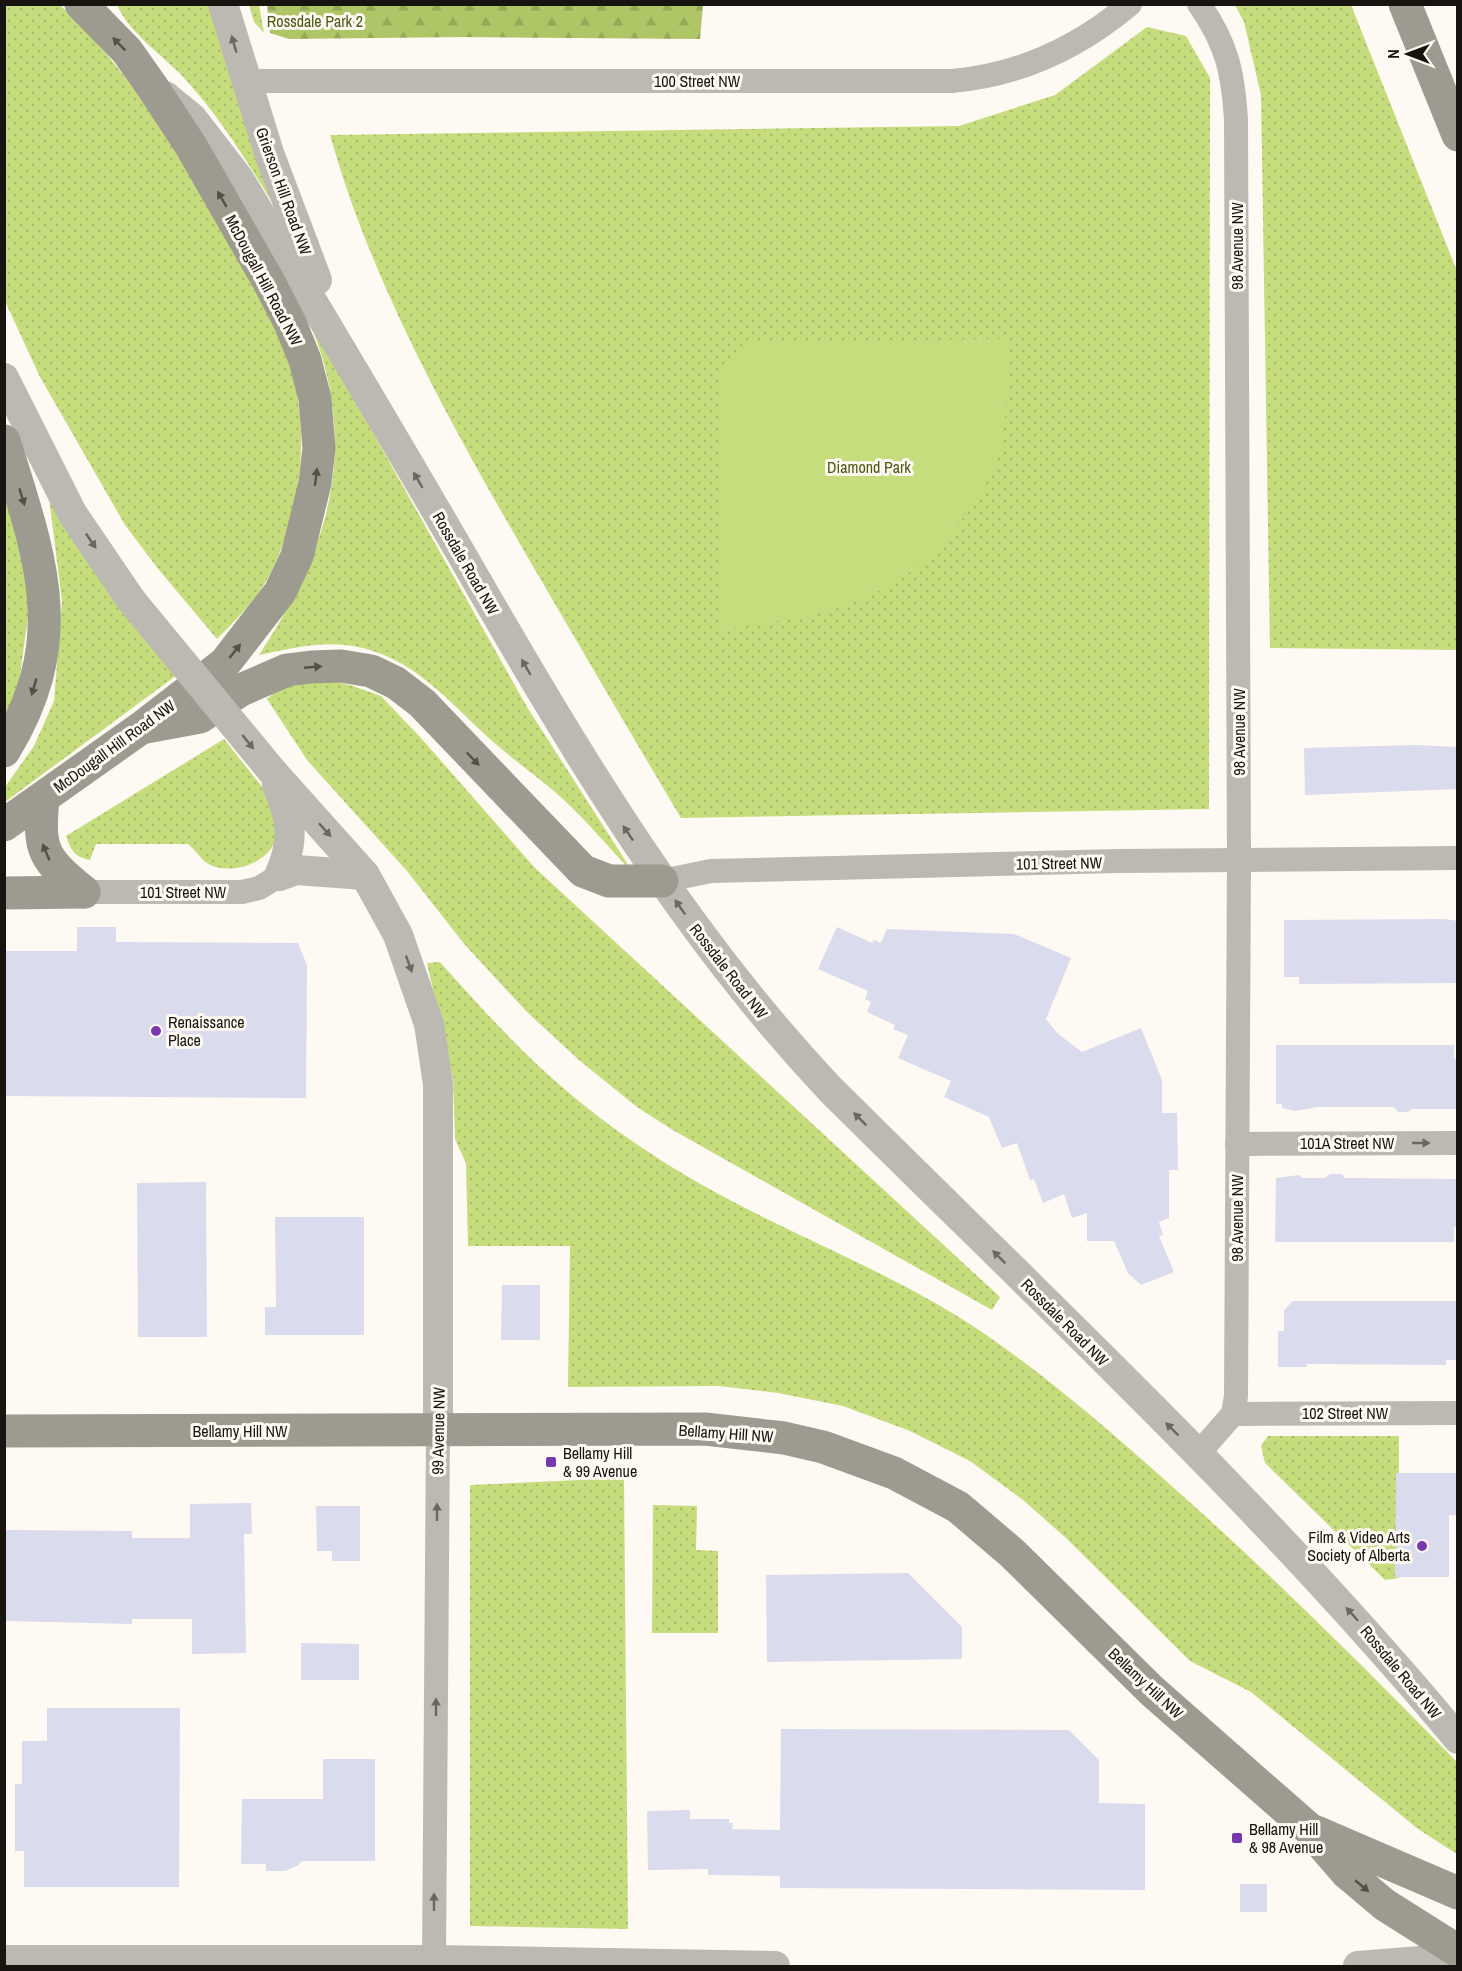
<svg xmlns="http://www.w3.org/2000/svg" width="1462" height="1971" font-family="'Archivo Narrow',sans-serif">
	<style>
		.green { fill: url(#green-dots) }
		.forest { fill: url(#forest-firs) }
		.pitch { fill: #c6dd7e }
		.building { fill: #dadbed }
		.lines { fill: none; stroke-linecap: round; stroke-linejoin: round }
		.minor { stroke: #bcb9b2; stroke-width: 24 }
		.tertiary { stroke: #bcb9b2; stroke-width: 30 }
		.secondary { stroke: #9d9a8f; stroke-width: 33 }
		.tertiary-bridge { stroke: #bcb9b2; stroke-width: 30 }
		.oneway { fill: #535048 }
		.oneway2 { fill: #6a6660 }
		.poi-dot { fill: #7837ac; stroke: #fef9f2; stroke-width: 2 }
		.labels { text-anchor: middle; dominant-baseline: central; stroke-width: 6; stroke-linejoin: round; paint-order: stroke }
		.park-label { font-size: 16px; fill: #4b5914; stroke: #fef9f2 }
		.street-label { font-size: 16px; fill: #17130e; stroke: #fef9f2 }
		.poi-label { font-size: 16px; fill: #17130e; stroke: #fef9f2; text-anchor: start }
	</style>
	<defs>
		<pattern id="green-dots" width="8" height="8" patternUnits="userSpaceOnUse" patternTransform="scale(1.5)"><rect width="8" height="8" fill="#c6dd7e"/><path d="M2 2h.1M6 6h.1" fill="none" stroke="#a9bd6c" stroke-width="1.8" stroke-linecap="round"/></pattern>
		<pattern id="forest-firs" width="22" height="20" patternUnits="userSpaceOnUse" patternTransform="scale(1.5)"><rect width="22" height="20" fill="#afc666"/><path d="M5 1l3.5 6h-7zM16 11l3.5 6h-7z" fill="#96a957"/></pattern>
	</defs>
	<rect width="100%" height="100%" fill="#fef9f2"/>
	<g class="green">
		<path d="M 4,5 L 60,5 C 123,63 169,138 211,213 C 233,253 260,293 279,335 C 313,408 306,502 271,572 C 258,598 237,619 217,639 L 159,570 L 125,525 L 40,377 L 5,301 Z"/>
		<path d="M 117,5 L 212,5 L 274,199 L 270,199 C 245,158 218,115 185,79 C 163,55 130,34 117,5 Z"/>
		<path d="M 249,5 L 259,5 L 264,33 L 254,22 Z"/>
		<path d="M 1235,5 L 1351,5 L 1457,271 L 1457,650 L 1270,648 L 1261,95 L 1244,22 Z"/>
		<path d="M 1147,27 L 1186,36 L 1210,78 L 1209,809 L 681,818 C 629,731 578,643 527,556 C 450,423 372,284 330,135 L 959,126 L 1055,95 Z"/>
		<path d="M 304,310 L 527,707 L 634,874 C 608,847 583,816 555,792 C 534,774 511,758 491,740 C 450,703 418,662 363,648 C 328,639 293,648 259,655 C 321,561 355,470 322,357 C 318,341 310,325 304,310 Z"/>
		<path d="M 4,494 L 32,588 L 18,690 L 4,718 Z"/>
		<path d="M 49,498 L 177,675 L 5,802 L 5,787 L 34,746 L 54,701 L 62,601 Z"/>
		<path d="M 324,679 L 353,686 L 381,696 L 421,738 L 534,867 L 1000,1297 L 992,1310 L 671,1129 L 637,1107 L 579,1060 L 527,1012 L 465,945 L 407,871 L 307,760 L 267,699 C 284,684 302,682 324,679 Z"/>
		<path d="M 224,739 L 282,812 C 279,822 278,835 274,844 C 263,866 224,877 204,861 C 199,856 194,849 188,844 L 96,844 L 90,860 C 74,857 71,850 66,836 Z"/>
		<path d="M 440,962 C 465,990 490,1018 516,1044 C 573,1102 643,1153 715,1192 C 801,1239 894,1274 976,1328 C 1044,1374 1104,1426 1165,1480 C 1267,1570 1362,1665 1457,1762 L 1457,1854 L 1418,1829 L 1251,1692 L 1190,1661 L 1066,1538 L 1023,1500 L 970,1461 L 910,1431 L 843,1406 L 778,1393 L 719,1386 L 568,1387 L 570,1246 L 468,1246 L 466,1163 L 455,1139 L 453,1079 L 427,963 Z"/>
		<path d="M 1268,1436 L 1399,1436 L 1399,1578 L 1385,1580 L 1265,1463 L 1261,1446 Z"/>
		<path d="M 624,1478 L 628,1929 L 470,1926 L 470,1485 Z"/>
		<path d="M 653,1505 L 697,1506 L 696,1550 L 718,1551 L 718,1633 L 652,1633 Z"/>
	</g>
	<path class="forest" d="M 267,5 L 267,4 L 703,5 L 700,39 L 462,37 L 289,39 L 270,33 Z"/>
	<path class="pitch" d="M 1007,339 C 1006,369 1008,431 998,457 C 988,483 973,506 956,527 C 893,606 815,618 720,629 L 720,369 L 746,342 Z"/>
	<g class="building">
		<path d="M 1416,745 L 1458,747 L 1458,789 L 1305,795 L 1304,748 Z"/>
		<path d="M 1445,919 L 1458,921 L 1458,983 L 1299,984 L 1299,977 L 1284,977 L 1284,920 Z"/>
		<path d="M 77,927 L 116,927 L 116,942 L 298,943 L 307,965 L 306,1098 L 4,1096 L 4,951 L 77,951 Z"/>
		<path d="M 837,927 L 872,943 L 874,940 L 881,943 L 887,929 L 1014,934 L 1071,958 L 1046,1019 L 1057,1033 L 1082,1052 L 1141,1028 L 1162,1080 L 1162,1113 L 1177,1113 L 1178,1170 L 1169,1170 L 1169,1218 L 1159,1222 L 1163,1235 L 1159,1236 L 1174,1272 L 1141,1285 L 1128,1273 L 1114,1241 L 1087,1241 L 1087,1213 L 1072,1218 L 1064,1194 L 1043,1203 L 1034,1179 L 1030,1180 L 1017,1143 L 1002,1148 L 989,1117 L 944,1097 L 951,1081 L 898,1058 L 908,1035 L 893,1029 L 895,1025 L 867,1012 L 871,1002 L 865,999 L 868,991 L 818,969 Z"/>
		<path d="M 1276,1045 L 1454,1045 L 1454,1059 L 1458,1059 L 1458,1109 L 1412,1109 L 1408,1112 L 1398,1112 L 1394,1107 L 1317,1107 L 1295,1111 L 1282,1108 L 1282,1104 L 1276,1104 Z"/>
		<path d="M 1330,1174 L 1342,1174 L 1345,1178 L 1458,1179 L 1458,1227 L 1454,1227 L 1454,1242 L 1275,1242 L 1276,1178 L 1299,1175 L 1303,1178 L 1325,1178 Z"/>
		<path d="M 206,1182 L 207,1337 L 138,1337 L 137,1183 Z"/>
		<path d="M 275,1217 L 364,1217 L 364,1335 L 265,1335 L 265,1307 L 276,1307 Z"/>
		<path d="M 502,1285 L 540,1285 L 540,1340 L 501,1340 Z"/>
		<path d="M 1293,1301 L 1458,1301 L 1458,1360 L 1446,1360 L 1446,1365 L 1307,1364 L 1307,1367 L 1278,1367 L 1278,1331 L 1284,1331 L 1284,1310 Z"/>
		<path d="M 1396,1473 L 1458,1473 L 1458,1515 L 1449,1515 L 1449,1577 L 1395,1577 Z"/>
		<path d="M 251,1503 L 252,1534 L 244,1534 L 246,1653 L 192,1654 L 192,1619 L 132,1619 L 132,1624 L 6,1621 L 5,1530 L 132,1531 L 132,1538 L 190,1538 L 190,1504 Z"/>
		<path d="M 316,1506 L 360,1506 L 360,1561 L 332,1561 L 332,1551 L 317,1551 Z"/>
		<path d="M 908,1573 L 962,1627 L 962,1659 L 767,1662 L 766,1575 Z"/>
		<path d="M 301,1643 L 359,1644 L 359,1680 L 301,1680 Z"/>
		<path d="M 47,1708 L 180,1708 L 179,1887 L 24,1887 L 24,1851 L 15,1851 L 15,1784 L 22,1784 L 22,1741 L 47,1741 Z"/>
		<path d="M 781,1729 L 1069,1730 L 1099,1760 L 1099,1803 L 1145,1804 L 1145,1890 L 780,1888 L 780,1876 L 708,1875 L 708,1869 L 648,1870 L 647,1811 L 690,1810 L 690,1819 L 729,1819 L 729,1823 L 733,1823 L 732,1829 L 780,1830 Z"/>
		<path d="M 323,1759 L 375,1759 L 375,1861 L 302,1861 L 297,1866 L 285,1871 L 266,1871 L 266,1864 L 241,1864 L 242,1799 L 323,1799 Z"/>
		<rect x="1240" y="1884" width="27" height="28"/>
	</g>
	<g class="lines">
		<g class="minor">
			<path d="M 245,81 L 952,81 C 1020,75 1078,48 1130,4"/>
			<path d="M 662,881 L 711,871 L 1118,861 L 1458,858"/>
			<path d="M 84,892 L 242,892 L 259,888 L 279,876"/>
			<path d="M 1237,1144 L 1458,1143"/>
			<path d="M 1233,1414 L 1458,1413"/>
			<path d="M 1198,1454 L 1233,1414 L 1236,1396 L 1239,861 L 1236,120 C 1233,72 1227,44 1199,4"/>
			<path d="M 434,1960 L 438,1431"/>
		</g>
		<g class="tertiary">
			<path d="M 223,4 L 269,153 L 317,280"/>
			<path d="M 165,96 L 192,118 L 239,179 C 313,302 387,426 459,550 C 569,741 678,928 830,1089 C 1043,1301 1265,1507 1458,1739"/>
			<path d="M 4,378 L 72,513 L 131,600"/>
			<path d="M 272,771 L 365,875 L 398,935 L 429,1024 L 438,1084 L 438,1431"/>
			<path d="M 277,785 C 292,820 295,840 279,876"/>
			<path d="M 279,876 L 296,870 L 365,875"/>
			<path d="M 4,1960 L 434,1960 L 775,1966"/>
			<path d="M 1358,1966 L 1458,1958"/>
		</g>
		<g class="secondary">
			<path d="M 1405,4 L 1458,135"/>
			<path d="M 4,441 C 40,557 73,638 4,751"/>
			<path d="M 146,727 L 200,717 L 241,690 L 287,670 L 311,667 L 341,666 L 371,671 L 396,683 L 422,703 L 583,871 L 609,881 L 662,881"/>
			<path d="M 43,798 C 38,852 43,858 84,892"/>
			<path d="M 4,825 L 141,728 L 225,663 L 280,592 L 297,556 L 315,483 L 319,448 L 315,399 L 305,360 L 290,323 L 270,284 L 191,146 L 153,88 L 127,51 L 81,4"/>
			<path d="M 4,893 L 84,892"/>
			<path d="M 4,1431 L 705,1429 L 784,1438 L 823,1447 L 894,1473 L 958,1507 L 1012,1553 L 1152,1691 L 1308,1828 L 1347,1873 L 1385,1905 L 1458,1951"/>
			<path d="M 1316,1832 L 1458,1893"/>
		</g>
		<path class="tertiary-bridge" d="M 131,600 L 272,771"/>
	</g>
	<defs><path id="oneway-solid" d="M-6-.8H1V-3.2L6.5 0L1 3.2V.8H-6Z" transform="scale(1.5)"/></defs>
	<g class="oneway">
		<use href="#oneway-solid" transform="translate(119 44) rotate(-135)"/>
		<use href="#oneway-solid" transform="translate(222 199) rotate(-120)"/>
		<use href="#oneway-solid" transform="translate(316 477) rotate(-83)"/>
		<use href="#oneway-solid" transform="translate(22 497) rotate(73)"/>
		<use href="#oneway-solid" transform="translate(235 651) rotate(-52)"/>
		<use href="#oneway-solid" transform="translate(313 667) rotate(-5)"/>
		<use href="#oneway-solid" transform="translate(34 687) rotate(106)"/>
		<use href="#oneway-solid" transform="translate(473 759) rotate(46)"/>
		<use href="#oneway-solid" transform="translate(46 852) rotate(-113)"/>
		<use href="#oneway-solid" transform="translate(1362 1886) rotate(40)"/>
	</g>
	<g class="oneway2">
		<use href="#oneway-solid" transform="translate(234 44) rotate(-106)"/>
		<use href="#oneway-solid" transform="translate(418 480) rotate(-120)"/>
		<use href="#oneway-solid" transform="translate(91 541) rotate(56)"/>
		<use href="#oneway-solid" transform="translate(526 667) rotate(-120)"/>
		<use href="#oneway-solid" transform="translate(248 742) rotate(51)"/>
		<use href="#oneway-solid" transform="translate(325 830) rotate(48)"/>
		<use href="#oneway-solid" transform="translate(628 833) rotate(-124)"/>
		<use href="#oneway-solid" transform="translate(680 907) rotate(-125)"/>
		<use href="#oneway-solid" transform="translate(409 964) rotate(70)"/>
		<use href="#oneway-solid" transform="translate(860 1119) rotate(-135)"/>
		<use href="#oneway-solid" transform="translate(1421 1143)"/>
		<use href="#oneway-solid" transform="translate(999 1257) rotate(-135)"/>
		<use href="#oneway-solid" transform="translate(1172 1429) rotate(-135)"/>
		<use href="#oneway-solid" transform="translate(437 1512) rotate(-90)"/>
		<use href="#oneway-solid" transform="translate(1352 1614) rotate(-132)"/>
		<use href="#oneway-solid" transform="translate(436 1707) rotate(-90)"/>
		<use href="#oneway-solid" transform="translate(434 1902) rotate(-90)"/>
	</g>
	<g class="poi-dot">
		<circle cx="156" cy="1031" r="6"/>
		<rect x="545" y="1456" width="12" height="12" rx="3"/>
		<circle cx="1422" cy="1546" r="6"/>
		<rect x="1231" y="1832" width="12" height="12" rx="3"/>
	</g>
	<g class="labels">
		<g class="park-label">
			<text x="315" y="21">Rossdale Park 2</text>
			<text x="869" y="467">Diamond Park</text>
		</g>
		<g class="street-label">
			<text x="697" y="81">100 Street NW</text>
			<text transform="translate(284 191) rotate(70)">Grierson Hill Road NW</text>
			<text transform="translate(1237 246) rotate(-90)">98 Avenue NW</text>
			<text transform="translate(264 280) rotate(62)">McDougall Hill Road NW</text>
			<text transform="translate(466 563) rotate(60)">Rossdale Road NW</text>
			<text transform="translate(1239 732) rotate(-90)">98 Avenue NW</text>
			<text transform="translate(114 746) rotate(-36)">McDougall Hill Road NW</text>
			<text transform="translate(1059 863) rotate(-1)">101 Street NW</text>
			<text x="183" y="892">101 Street NW</text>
			<text transform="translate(729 971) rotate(52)">Rossdale Road NW</text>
			<text x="1347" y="1143">101A Street NW</text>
			<text transform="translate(1237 1218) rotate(-90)">98 Avenue NW</text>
			<text transform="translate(1065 1322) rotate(45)">Rossdale Road NW</text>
			<text x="1345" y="1413">102 Street NW</text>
			<text x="240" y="1431">Bellamy Hill NW</text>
			<text transform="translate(438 1431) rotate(-89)">99 Avenue NW</text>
			<text transform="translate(726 1433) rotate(4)">Bellamy Hill NW</text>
			<text transform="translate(1401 1672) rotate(50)">Rossdale Road NW</text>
			<text transform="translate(1146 1683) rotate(43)">Bellamy Hill NW</text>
		</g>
		<g class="poi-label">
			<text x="168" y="1022">Renaissance<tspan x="168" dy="18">Place</tspan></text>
			<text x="563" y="1453">Bellamy Hill<tspan x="563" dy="18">&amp; 99 Avenue</tspan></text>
			<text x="1410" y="1537" text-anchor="end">Film &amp; Video Arts<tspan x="1410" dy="18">Society of Alberta</tspan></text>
			<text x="1249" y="1829">Bellamy Hill<tspan x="1249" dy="18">&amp; 98 Avenue</tspan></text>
		</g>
	</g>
	<rect width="1462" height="1971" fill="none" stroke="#17130e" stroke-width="12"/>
	<g transform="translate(1408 54) rotate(270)" stroke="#fef9f2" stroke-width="4.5" paint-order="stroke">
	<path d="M0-4.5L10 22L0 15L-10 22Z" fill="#17130e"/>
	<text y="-9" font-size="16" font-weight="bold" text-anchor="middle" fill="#17130e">N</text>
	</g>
</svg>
